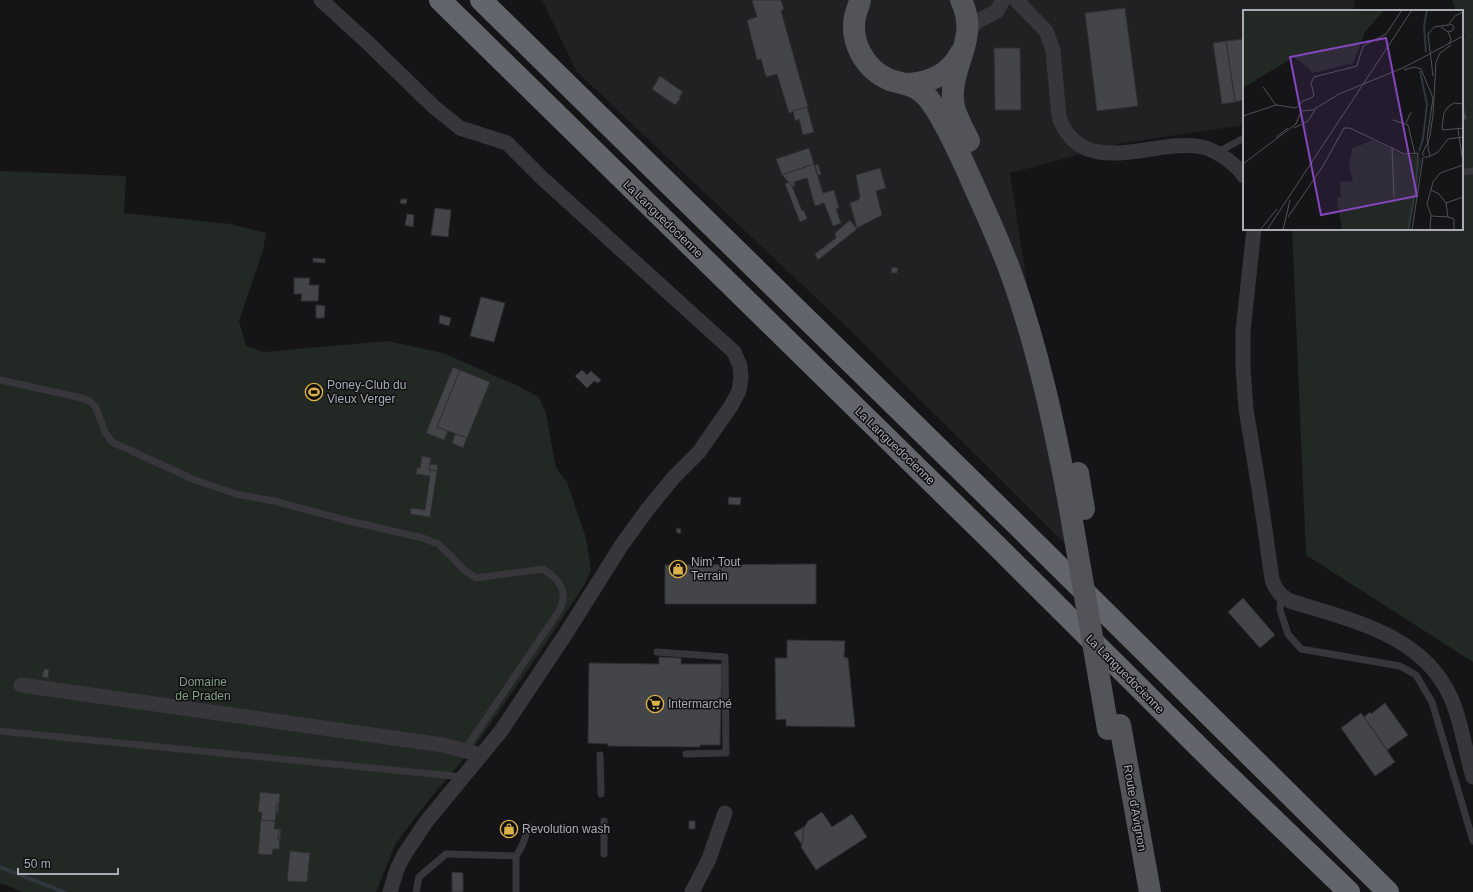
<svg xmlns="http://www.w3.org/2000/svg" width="1473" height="892" font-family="Helvetica,sans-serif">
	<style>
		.built { fill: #212124 }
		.green { fill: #222823 }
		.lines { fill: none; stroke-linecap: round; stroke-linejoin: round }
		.stream { stroke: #30373e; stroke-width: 4 }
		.building { fill: #444549; stroke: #302f32 }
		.service { stroke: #37373b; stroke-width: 7 }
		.minor { stroke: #37373b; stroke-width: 15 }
		.primary { stroke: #53545a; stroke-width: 22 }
		.motorway { stroke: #63656c; stroke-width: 22 }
		.primary-bridge { stroke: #53545a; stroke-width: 22 }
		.labels { text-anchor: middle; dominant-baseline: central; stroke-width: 3; stroke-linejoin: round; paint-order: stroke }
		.street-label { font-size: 12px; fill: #a9acb5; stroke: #101012 }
		.poi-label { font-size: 12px; fill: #a9acb5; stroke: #101012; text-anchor: start }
		.park-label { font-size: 12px; fill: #829e85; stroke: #101012 }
		.inset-river { fill: none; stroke: #30373e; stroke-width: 2 }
		.inset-road { fill: none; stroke: #505156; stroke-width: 1 }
		.view { fill: #8446bd; fill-opacity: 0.15; stroke: #8446bd; stroke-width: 2 }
		.inset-edge { fill: none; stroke: #a9acb5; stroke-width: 2 }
	</style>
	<rect width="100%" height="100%" fill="#151517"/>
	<path class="built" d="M 542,0 L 1355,0 L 1354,11 L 1244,11 L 1244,125 L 1122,143 L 1010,173 L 1067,546 L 851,331 L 577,72 Z"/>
	<g class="green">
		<path d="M 1452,0 L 1473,0 L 1473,662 L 1306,555 L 1292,229 L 1462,229 L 1462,40 L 1465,37 L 1462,28 L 1462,11 L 1456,11 Z"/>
		<path d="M 0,171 L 126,176 L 124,213 L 231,224 L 266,233 L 263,250 L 239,321 L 246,346 L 264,352 L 388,341 L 443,353 L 518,386 L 539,397 L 546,413 L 556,468 L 567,482 L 586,538 L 591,571 L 583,587 L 538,655 L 477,743 L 429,800 L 396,843 L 376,892 L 23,892 L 0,883 Z"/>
	</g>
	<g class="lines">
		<path class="stream" d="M 0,867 L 64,892"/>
	</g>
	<g class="building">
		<path d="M 752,0 L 781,0 L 784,9 L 781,11 L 808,107 L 789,113 L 777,74 L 766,77 L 761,59 L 757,60 L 747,20 L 757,17 Z"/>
		<path d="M 1125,8 L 1138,106 L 1097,111 L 1085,13 Z"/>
		<path d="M 1244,39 L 1244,100 L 1235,102 L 1226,41 Z"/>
		<path d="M 1226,41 L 1235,102 L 1222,104 L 1213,43 Z"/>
		<path d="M 994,48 L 1020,48 L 1021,110 L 995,110 Z"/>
		<path d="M 660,76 L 683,92 L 679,97 L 681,98 L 675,105 L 652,89 Z"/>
		<path d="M 1462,102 L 1467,119 L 1462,120 Z"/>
		<path d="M 807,107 L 814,132 L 803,135 L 799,119 L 795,121 L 793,111 Z"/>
		<path d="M 809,148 L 814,164 L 782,175 L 776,159 Z"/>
		<path d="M 814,164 L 823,193 L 834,190 L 839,208 L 836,209 L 841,223 L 833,226 L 824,203 L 815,206 L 807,178 L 794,182 L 795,186 L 792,186 L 782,175 Z"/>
		<path d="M 818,164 L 821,174 L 818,176 L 815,165 Z"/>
		<path d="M 880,168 L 886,188 L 876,191 L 882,215 L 857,228 L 850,203 L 858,200 L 860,197 L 856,175 Z"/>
		<path d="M 789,182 L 792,186 L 802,211 L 804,210 L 807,219 L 800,222 L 785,184 Z"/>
		<path d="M 401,199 L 407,199 L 406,204 L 400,203 Z"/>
		<path d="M 435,208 L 451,210 L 448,237 L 431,235 Z"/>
		<path d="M 407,214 L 414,215 L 413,227 L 405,225 Z"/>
		<path d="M 850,220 L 857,229 L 818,260 L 815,254 L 836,238 L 835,233 Z"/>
		<path d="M 313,258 L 325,259 L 325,263 L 313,262 Z"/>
		<path d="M 892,267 L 898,268 L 897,273 L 891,273 Z"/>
		<path d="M 294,278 L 310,278 L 309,285 L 319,285 L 318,301 L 301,301 L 302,294 L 294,294 Z"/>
		<path d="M 481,297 L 505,303 L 494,342 L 470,336 Z"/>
		<path d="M 316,305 L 325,306 L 324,318 L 316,318 Z"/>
		<path d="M 440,315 L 451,318 L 449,326 L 439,323 Z"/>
		<path d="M 453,367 L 460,370 L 437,427 L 448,431 L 444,440 L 426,433 Z"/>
		<path d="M 460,370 L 490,382 L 467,438 L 437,427 Z"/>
		<path d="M 582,370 L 587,375 L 591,371 L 601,380 L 598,383 L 594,381 L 587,388 L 575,376 Z"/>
		<path d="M 455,434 L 467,438 L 463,448 L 452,443 Z"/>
		<path d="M 422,456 L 431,458 L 429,470 L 437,471 L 430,517 L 410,514 L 411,508 L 425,510 L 430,476 L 416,474 L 417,468 L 420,468 Z"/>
		<path d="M 430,464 L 438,465 L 437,471 L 429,470 Z"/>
		<path d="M 729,497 L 741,498 L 740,505 L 728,504 Z"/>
		<path d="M 680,528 L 681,533 L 677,533 L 676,529 Z"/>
		<path d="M 816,564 L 816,604 L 665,604 L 665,565 Z"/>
		<path d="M 1243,598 L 1275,635 L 1260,648 L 1228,612 Z"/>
		<path d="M 787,640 L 845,641 L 844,657 L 848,658 L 855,727 L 786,726 L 786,719 L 776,720 L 775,658 L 787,658 Z"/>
		<path d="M 659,657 L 681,658 L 681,664 L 722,664 L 720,745 L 700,745 L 700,747 L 608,746 L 608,744 L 588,743 L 589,663 L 659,664 Z"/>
		<path d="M 44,669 L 49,669 L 48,678 L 42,677 Z"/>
		<path d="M 1385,703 L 1408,735 L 1387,750 L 1364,717 L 1370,712 L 1371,714 Z"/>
		<path d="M 1361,713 L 1395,762 L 1375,776 L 1341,728 Z"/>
		<path d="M 260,792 L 280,794 L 279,804 L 277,804 L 275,821 L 261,820 L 262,813 L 258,812 Z"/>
		<path d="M 277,804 L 279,804 L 278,814 L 276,814 Z"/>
		<path d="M 822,812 L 832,827 L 852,814 L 867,837 L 816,870 L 801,847 L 804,835 L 802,834 L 805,826 L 808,821 Z"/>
		<path d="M 261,820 L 275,821 L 274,829 L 279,829 L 278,839 L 280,840 L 279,849 L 273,849 L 272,855 L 258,854 Z"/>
		<rect x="689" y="821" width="6" height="8"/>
		<path d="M 805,826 L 802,834 L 804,835 L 802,845 L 794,833 Z"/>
		<path d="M 279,829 L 281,829 L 280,840 L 278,839 Z"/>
		<path d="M 290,851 L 310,853 L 307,882 L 287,881 Z"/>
		<path d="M 452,872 L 463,873 L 463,892 L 452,892 Z"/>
	</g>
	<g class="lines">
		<g class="service">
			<path d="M 1216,153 L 1244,138"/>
			<path d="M 1462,172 L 1473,171"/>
			<path d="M 0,380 L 82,398 L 91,402 L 96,408 L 105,432 L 112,442 L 195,480 L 236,494 L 274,501 L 349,521 L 423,538 L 438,544 L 450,555 L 464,570 L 476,578 L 543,569 C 560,580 569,591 559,611 L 464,751"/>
			<path d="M 1281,595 L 1280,610 L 1288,634 L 1301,649 L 1400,666 L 1416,675 L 1432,702 L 1473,841"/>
			<path d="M 657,652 L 725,657 L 726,753 L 686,754"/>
			<path d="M 0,731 L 463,777"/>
			<path d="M 600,755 L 601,794"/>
			<path d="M 604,854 L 604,821"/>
			<path d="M 416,892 L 419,877 L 446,854 L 516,856"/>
			<path d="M 516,892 L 516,856 L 522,846 L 529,826"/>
		</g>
		<g class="minor">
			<path d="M 321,0 L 368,43 L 434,107 L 460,128 L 507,143 L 542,178 L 734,352 L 740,366 L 741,378 L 739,391 L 731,406 L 699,452 L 674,477 L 647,510 L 621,546 L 565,635 L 501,731 L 426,822 L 404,855 L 397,869 L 390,892"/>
			<path d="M 1016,0 L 1046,31 L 1053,50 C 1054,65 1056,80 1057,96 C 1058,104 1058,112 1060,120 C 1085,181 1157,137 1202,147 C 1216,150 1236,164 1244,176"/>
			<path d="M 967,35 L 971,28 L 976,22 L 997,11 L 1003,0"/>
			<path d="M 1254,229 L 1243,331 L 1243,368 L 1246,409 L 1260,495 L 1272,579 L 1275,587 L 1281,595 L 1290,601 C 1350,620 1423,634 1451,698 C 1462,723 1465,751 1473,777"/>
			<path d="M 21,685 L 443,745 L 481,755"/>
			<path d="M 692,892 L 709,859 L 725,813"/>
		</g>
		<g class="primary">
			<path d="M 860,0 C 859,6 856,11 855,17 C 850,42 865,69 888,79 C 893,82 900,82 905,84 C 919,87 928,96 935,108 C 952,135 965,166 978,195 C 990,222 1003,250 1013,279 C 1038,350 1054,424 1068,498"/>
			<path d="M 961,0 C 980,39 950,64 953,101 C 954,115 963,128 969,141"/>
			<path d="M 906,84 C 929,83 949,75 960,54"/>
			<path d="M 1078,473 L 1084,509"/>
			<path d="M 1120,725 L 1150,892"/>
		</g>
		<g class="motorway">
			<path d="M 440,0 L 1001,550 L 1218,766 L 1349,892"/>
			<path d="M 481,0 L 1021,529 L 1388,892"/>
		</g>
		<path class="primary-bridge" d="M 1068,498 L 1108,729"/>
	</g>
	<defs>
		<symbol id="stadium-ring" viewBox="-11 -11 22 22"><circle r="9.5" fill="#101012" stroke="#dbb149" stroke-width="1.5"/><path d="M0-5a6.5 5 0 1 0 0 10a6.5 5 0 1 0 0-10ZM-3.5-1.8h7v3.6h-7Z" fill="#dbb149"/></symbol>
		<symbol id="shop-ring" viewBox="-11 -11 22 22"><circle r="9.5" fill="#101012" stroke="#dbb149" stroke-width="1.5"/><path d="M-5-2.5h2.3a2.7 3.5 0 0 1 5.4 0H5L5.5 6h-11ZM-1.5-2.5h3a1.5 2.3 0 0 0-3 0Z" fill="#dbb149"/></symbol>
		<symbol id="supermarket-ring" viewBox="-11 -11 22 22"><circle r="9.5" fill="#101012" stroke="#dbb149" stroke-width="1.5"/><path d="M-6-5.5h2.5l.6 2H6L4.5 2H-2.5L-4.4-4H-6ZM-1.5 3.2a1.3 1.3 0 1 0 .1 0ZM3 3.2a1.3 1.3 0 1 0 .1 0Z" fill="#dbb149"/></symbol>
	</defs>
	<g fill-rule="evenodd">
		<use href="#stadium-ring" x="304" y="382" width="20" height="20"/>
		<use href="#shop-ring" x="668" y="559" width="20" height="20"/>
		<use href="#supermarket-ring" x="645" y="694" width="20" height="20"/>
		<use href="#shop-ring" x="499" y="819" width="20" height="20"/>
	</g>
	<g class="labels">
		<g class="street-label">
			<text transform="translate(663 219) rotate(44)">La Languedocienne</text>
			<text transform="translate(895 446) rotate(44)">La Languedocienne</text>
			<text transform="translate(1125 674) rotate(45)">La Languedocienne</text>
			<text transform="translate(1135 808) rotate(80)">Route d'Avignon</text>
		</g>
		<g class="poi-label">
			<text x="327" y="385">Poney-Club du<tspan x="327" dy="14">Vieux Verger</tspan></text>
			<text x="691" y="562">Nim' Tout<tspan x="691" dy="14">Terrain</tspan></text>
			<text x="668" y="704">Intermarché</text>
			<text x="522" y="829">Revolution wash</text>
		</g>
		<g class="park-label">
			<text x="203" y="682">Domaine<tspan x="203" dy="14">de Praden</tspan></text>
		</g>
	</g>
	<g transform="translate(1243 10)">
		<rect width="220" height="220" fill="#151517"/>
		<path d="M 0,0 L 141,0 L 122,22 L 110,53 L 69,63 L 65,57 L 51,47 L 0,78 ZM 129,130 L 160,145 L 175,145 L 178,150 L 167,220 L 99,220 L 94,188 L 98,187 L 97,172 L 110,171 L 106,156 L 109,139 Z" fill="#222823"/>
		<path class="inset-river" d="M 183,42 L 181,16 L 184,0M 176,141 L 180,129 L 184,94 L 177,61M 165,220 L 173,177 L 175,144"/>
		<path class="inset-road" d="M 206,14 L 212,6 L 220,2M 204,16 L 208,14 L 211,17 L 209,21 L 205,22M 198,17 L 205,22 L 208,29 L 206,33M 161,60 L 171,57 L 178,59 L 190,88 L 184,129 L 185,133 L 185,138 L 187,145 L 183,148 L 179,144 L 184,134 L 185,133 L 187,125 L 190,105 L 193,52 L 197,43 L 208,35M 190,66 L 185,24 L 191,17 L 205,15M 20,77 L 33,95M 220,94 L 211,93 L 205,97 L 201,103 L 199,117 L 200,120 L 220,118M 0,106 L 33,95 L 53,98 L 60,91 L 68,88 L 71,85 L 68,73 L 71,67 L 114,56 L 120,36 L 143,24 L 159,0M 150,110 L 165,115 L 172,144M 163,113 L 168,102M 51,118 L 65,111 L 72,100M 215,119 L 220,153M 33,127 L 45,118M 149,137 L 151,188M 186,147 L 195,142 L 205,129 L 220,127M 0,154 L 53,114 L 58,101 L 70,100 L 96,84 L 162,57 L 220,26M 188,180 L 196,184 L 203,193 L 205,207 L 211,209 L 211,220M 203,193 L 220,187M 188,206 L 205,207M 45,207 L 80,156 L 101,118 L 107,118 L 161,144 L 176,143M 17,220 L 34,199M 24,220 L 169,0M 40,220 L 47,190M 169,220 L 180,147M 187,220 L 188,205 L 184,194 L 190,172 L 197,163 L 220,155"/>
		<path class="view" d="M 143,28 L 174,186 L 78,205 L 47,47 Z"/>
		<rect width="220" height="220" class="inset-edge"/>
	</g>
	<path d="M18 868v6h100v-6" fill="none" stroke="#a9acb5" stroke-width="2"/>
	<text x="24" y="868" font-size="12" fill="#a9acb5" stroke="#101012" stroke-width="3" paint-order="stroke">50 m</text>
</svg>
